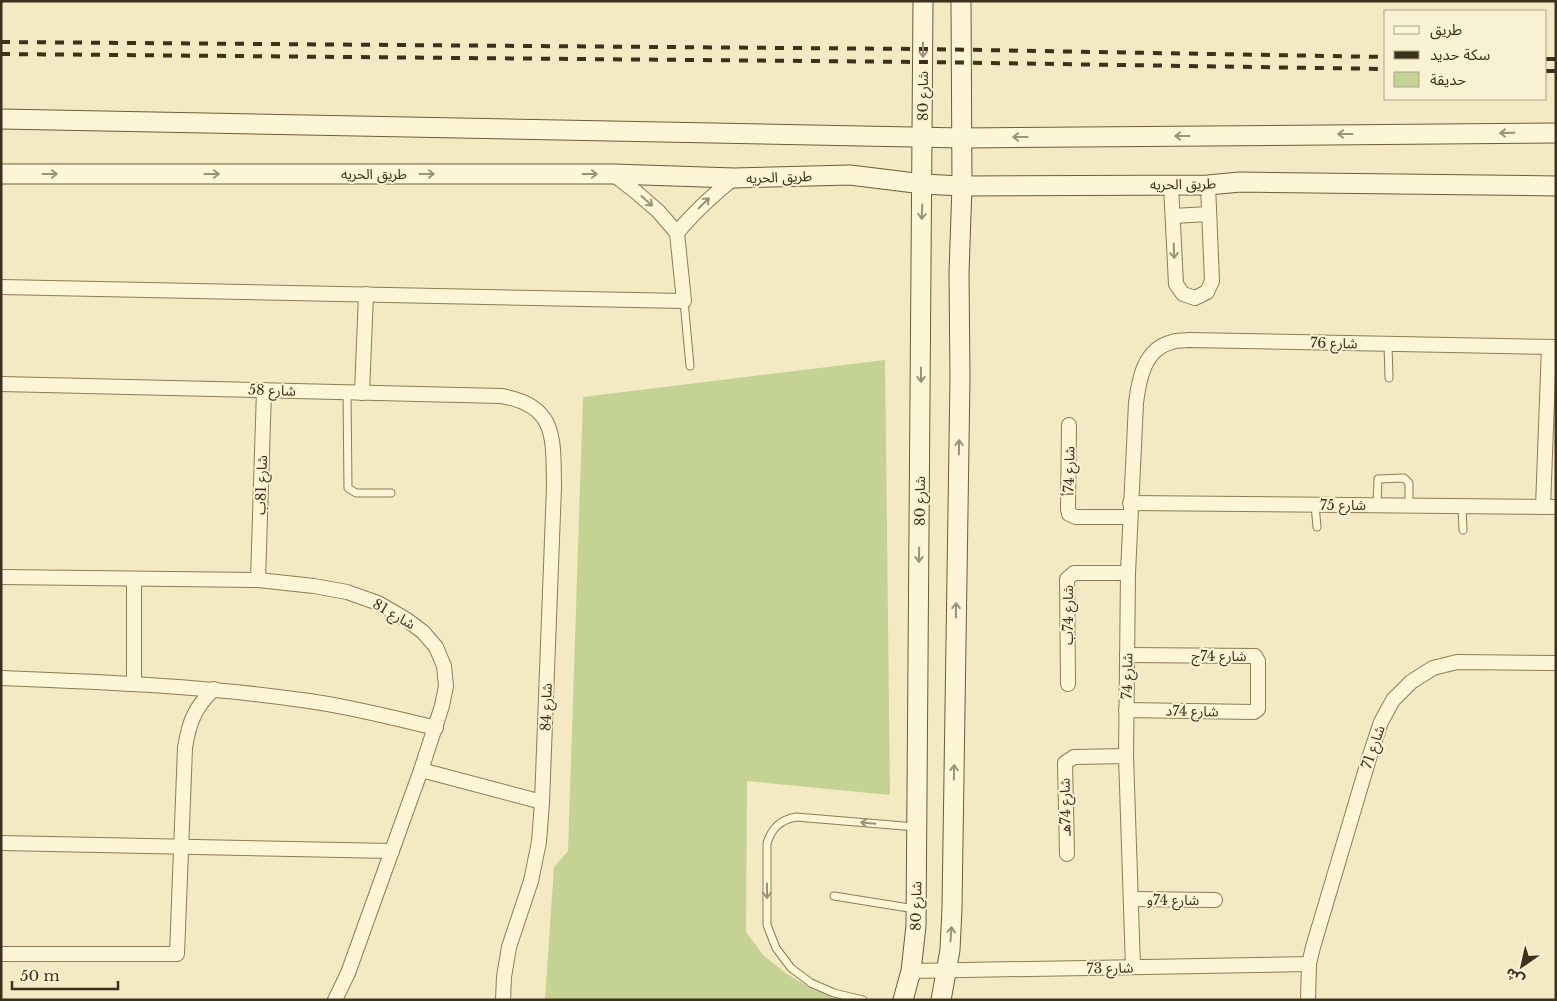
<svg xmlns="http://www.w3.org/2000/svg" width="1557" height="1001" font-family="'Libre Baskerville','Noto Sans Arabic',serif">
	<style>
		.green { fill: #c4d294 }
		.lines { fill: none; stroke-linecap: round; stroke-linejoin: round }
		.lane-casing { stroke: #8f7b57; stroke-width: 9 }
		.street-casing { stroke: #8f7b57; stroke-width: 16 }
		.secondary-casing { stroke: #705b3a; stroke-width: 21 }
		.lane { stroke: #fcf5d6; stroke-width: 7 }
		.street { stroke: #fcf5d6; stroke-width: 14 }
		.secondary { stroke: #fcf5d6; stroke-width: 19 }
		.rail { stroke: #3d301c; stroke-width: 4; stroke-dasharray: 9 9; stroke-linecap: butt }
		.oneway { stroke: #9c9279 }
		.labels { text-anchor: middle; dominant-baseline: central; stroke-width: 4; stroke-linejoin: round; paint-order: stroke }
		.street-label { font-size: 14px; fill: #3d301c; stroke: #f9f2d2 }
	</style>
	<rect width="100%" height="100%" fill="#f3e9c2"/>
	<path class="green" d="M 885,360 L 890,795 L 747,781 L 746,932 L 764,956 L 787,974 L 812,989 L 836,996 L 863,1000 L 545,1000 L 554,867 L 568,851 L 583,397 Z"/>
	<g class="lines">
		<defs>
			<g id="lane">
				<path d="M 684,301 L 690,366"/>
				<path d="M 1388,344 L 1389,378"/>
				<path d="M 347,393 L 348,488 L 356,493 L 391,493"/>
				<path d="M 1315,505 L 1317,527"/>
				<path d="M 1377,505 L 1378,479 L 1404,478 L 1409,483 L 1409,505"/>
				<path d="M 1462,506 L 1463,530"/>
				<path d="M 834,896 L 915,909"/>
				<path d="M 863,1000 L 834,993 L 811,983 L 791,968 L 776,948 L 767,925 L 767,843 C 772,828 780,820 796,817 L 916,827"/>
			</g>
			<g id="street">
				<path d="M 1171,185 L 1176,284 L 1183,294 L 1195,298 L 1207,292 L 1212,281 L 1208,185"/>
				<path d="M 1173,216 L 1209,214"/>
				<path d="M 677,233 C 694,212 713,195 734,178"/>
				<path d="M 1,287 L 684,301 L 677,233 L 658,211 L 636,192 L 613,174"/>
				<path d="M 1,384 L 501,396 C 558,405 553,440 554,487 L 542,802 L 539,842 L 531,881 L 509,947 L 504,977 L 503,1000"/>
				<path d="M 362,393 L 366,294"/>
				<path d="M 1069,425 L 1068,509 L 1069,514 L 1076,517 L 1130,517"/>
				<path d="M 1130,503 L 1556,507"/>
				<path d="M 1543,507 L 1549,347"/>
				<path d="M 1,577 L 258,580 L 314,586 L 347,592 L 378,603 L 407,620 L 423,632 L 436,647 L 444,666 L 446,686 L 442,706 L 421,770 L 348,973 L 335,1000"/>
				<path d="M 258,580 L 264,390"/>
				<path d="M 1,678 C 104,682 207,686 309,701 C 352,707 394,718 436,728"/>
				<path d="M 134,683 L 134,579"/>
				<path d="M 1068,684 L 1067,579 L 1074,573 L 1128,573"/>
				<path d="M 1126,710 L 1254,712 L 1258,709 L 1258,661 L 1255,656 L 1127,655"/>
				<path d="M 421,770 L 542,802"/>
				<path d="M 1,843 L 392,851"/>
				<path d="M 1067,854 L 1065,763 L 1074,757 L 1126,756"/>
				<path d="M 1131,899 L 1215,900"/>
				<path d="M 1,954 L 177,954 L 185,748 C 189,722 195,707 214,689"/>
				<path d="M 1133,967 L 1126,756 L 1128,573 L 1136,403 C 1139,379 1144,349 1172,342 C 1176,340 1183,341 1188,340 L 1556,347"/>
				<path d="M 911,971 L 1309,964"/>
				<path d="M 1308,1000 L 1309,964 L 1313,947 L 1371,752 L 1381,722 L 1393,700 L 1411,682 L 1433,668 L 1457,662 L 1556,663"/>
			</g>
			<g id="secondary">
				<path d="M 1,119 L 962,138 L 1556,133"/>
				<path d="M 1,174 L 613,174 L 734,178 L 850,175 L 923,184 L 962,186 L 1208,185 L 1240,182 L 1556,186"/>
				<path d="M 903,1000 L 911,971 L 916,926 L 923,1"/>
				<path d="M 941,1000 L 950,950 L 952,908 L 960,378 L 959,273 L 962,186 L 961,1"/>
			</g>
		</defs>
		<use href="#lane" class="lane-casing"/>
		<use href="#street" class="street-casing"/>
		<use href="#secondary" class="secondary-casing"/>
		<use href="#lane" class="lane"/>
		<use href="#street" class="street"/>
		<use href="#secondary" class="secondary"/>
		<g class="rail">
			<path d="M 1,42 L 923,49 L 1386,57"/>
			<path d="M 1,54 L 923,62 L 1386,69"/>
			<path d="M 1546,59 L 1556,59"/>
			<path d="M 1546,71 L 1556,71"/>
		</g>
	</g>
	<defs><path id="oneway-shaft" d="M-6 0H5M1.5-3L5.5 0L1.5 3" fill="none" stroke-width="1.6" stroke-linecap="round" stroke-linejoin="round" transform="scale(1.25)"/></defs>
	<g class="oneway">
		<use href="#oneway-shaft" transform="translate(923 50) rotate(90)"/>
		<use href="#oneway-shaft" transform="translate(1507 133) rotate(179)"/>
		<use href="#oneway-shaft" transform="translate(1345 134) rotate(180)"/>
		<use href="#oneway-shaft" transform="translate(1182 136) rotate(180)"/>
		<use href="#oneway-shaft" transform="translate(1020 137) rotate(180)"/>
		<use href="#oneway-shaft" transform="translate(50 174)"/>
		<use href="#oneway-shaft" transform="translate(212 174)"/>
		<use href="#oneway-shaft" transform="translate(427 174)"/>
		<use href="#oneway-shaft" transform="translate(590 174)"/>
		<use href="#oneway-shaft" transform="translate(647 201) rotate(42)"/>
		<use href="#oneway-shaft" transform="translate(704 203) rotate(-44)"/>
		<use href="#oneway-shaft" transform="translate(922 212) rotate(92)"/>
		<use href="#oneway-shaft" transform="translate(1174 251) rotate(88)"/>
		<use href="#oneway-shaft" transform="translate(921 375) rotate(90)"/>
		<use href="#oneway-shaft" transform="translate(959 447) rotate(-89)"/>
		<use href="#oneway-shaft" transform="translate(919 555) rotate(91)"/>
		<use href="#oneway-shaft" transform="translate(956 610) rotate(-89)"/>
		<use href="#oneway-shaft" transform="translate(954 772) rotate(-89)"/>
		<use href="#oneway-shaft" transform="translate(868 823) rotate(-175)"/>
		<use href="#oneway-shaft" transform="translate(767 891) rotate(90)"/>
		<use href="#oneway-shaft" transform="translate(951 934) rotate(-86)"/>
	</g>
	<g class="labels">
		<g class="street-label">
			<text transform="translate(923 96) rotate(-90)">شارع 80</text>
			<text x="374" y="174">طريق الحريه</text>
			<text transform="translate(779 177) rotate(-2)">طريق الحريه</text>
			<text transform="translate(1183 184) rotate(-1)">طريق الحريه</text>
			<text transform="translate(1334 343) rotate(1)">شارع 76</text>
			<text transform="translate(272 390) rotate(2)">شارع 58</text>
			<text transform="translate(1069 471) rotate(-89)">شارع 74أ</text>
			<text transform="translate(261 485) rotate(-88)">شارع 81ب</text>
			<text transform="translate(920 501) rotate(-90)">شارع 80</text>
			<text x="1343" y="505">شارع 75</text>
			<text transform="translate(394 614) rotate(30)">شارع 81</text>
			<text transform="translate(1068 615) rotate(-90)">شارع 74ب</text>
			<text x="1219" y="656">شارع 74ج</text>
			<text transform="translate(1127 676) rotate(-89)">شارع 74</text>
			<text transform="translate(546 707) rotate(-88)">شارع 84</text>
			<text transform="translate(1192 711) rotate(1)">شارع 74د</text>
			<text transform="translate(1373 747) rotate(-71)">شارع 71</text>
			<text transform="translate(1065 807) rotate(-91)">شارع 74هـ</text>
			<text x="1173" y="900">شارع 74و</text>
			<text transform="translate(916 906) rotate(-89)">شارع 80</text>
			<text transform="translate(1110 968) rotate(-1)">شارع 73</text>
		</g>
	</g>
	<rect width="1557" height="1001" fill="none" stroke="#3d301c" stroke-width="5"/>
	<rect x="1384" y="10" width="162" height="90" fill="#f9f2d2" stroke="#aea489"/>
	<rect x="1394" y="26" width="25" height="8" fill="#fcf5d6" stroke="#aea489"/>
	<text x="1430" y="35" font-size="15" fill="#3d301c">طريق</text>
	<rect x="1394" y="51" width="25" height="8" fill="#3d301c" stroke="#aea489"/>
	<text x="1430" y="60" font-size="15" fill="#3d301c">سكة حديد</text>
	<rect x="1394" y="72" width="25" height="15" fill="#c4d294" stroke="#aea489"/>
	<text x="1430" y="85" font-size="15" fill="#3d301c">حديقة</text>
	<g transform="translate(1522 966) rotate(214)" stroke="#f9f2d2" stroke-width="4" paint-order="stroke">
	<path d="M0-4L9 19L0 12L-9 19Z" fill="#3d301c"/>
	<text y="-8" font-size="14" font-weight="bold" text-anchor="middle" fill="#3d301c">ش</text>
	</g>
	<path d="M12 981v8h106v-8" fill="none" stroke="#3d301c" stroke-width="2.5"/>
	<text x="20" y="981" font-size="15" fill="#3d301c" stroke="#f9f2d2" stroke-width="4" paint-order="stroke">50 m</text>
</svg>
